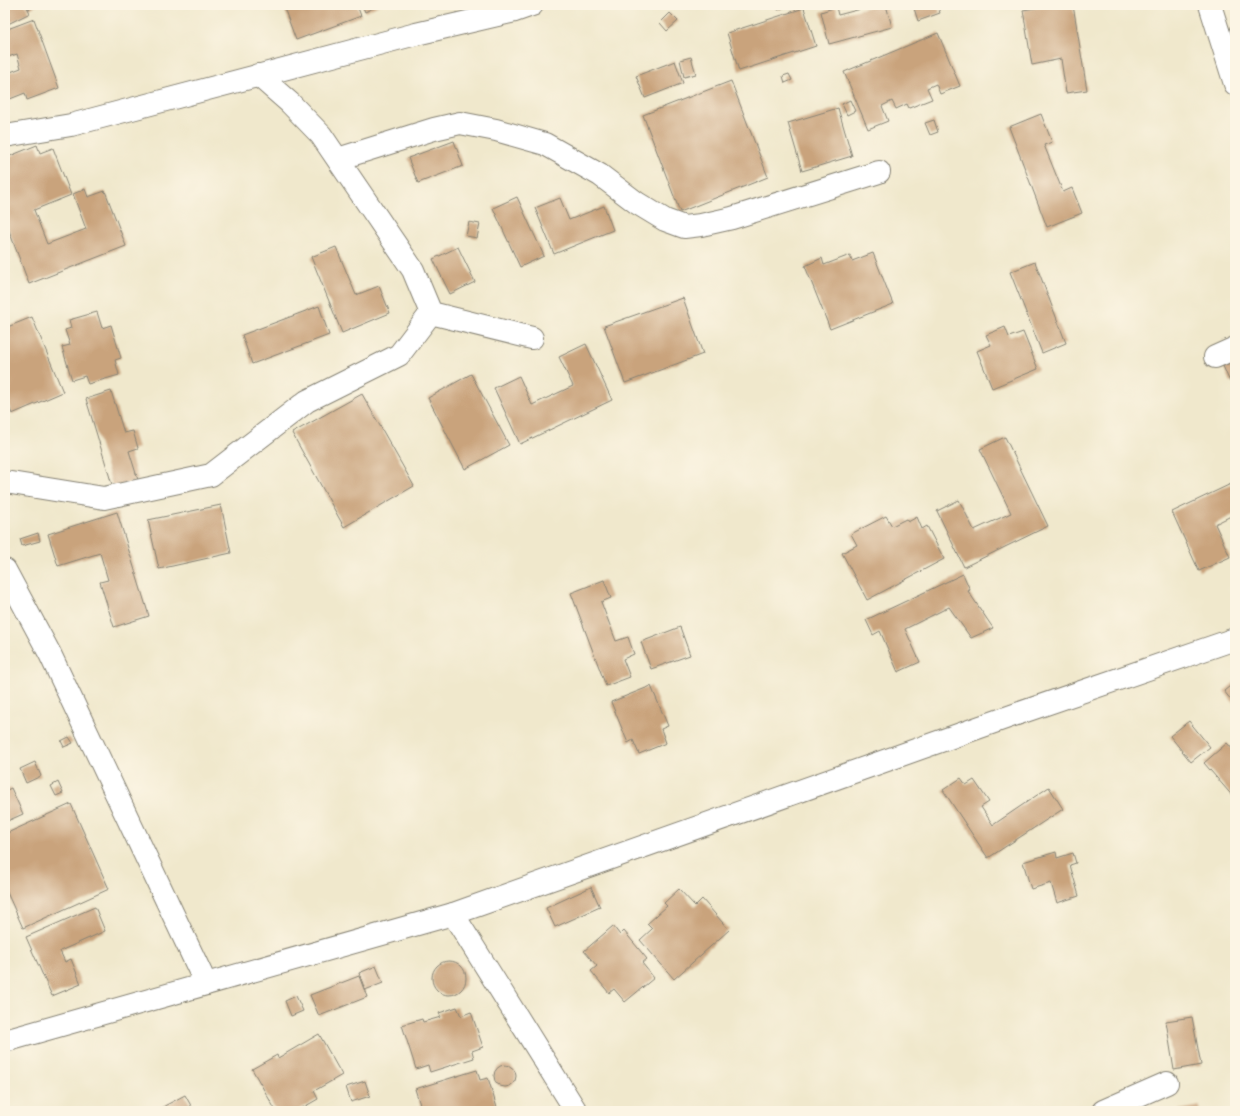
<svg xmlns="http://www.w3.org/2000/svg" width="1240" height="1116" font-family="Mali,sans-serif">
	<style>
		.building { fill: #c9a37b }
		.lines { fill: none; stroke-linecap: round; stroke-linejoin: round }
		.minor-casing { stroke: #868274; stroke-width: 24 }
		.minor { stroke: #fff; stroke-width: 22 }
	</style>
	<rect width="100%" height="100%" fill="#fcf5e5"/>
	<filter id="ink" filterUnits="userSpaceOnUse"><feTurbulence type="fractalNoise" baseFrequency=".025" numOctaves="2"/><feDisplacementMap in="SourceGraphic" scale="8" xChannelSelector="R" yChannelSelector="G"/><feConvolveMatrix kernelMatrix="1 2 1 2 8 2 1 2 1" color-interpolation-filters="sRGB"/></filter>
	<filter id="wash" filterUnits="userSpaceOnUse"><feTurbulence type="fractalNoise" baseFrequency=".012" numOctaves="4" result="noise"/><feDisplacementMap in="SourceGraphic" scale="16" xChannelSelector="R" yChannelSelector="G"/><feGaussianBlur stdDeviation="0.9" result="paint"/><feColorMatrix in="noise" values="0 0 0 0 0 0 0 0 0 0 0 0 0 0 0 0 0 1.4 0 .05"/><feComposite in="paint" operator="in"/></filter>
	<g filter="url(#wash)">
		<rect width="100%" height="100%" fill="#f0e8cc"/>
		<g id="blocks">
			<g class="building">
				<path d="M 5,5 L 26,5 L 30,13 L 8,24 L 5,20 Z"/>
				<path d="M 28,5 L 37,5 L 29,9 Z"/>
				<path d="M 283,5 L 357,5 L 361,16 L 296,40 Z"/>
				<path d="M 362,5 L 379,5 L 365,12 Z"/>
				<path d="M 777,5 L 790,5 L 778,10 Z"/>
				<path d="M 876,5 L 886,5 L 892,27 L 829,44 L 821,12 L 836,7 L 838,15 Z"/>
				<path d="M 913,5 L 937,5 L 940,13 L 918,21 Z"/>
				<path d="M 1052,5 L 1073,5 L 1087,90 L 1066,93 L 1061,59 L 1032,65 L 1023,10 Z"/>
				<path d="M 804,8 L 816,46 L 739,71 L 727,33 Z"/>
				<path d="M 670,13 L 678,21 L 667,31 L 660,23 Z"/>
				<path d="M 34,19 L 59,88 L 27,100 L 25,93 L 10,99 L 5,86 L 5,74 L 21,68 L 17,54 L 5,58 L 5,30 Z"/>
				<path d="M 938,33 L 960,86 L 940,94 L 936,84 L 927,88 L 932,99 L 909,108 L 907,104 L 896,109 L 892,101 L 882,106 L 888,121 L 868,129 L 844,72 Z"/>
				<path d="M 691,57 L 696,74 L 684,77 L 680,60 Z"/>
				<path d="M 675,61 L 683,83 L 645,98 L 636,76 Z"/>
				<path d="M 789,74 L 792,80 L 785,83 L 783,76 Z"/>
				<path d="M 731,81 L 768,177 L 680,212 L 643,115 Z"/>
				<path d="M 850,100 L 855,111 L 847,115 L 842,104 Z"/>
				<path d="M 838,108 L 852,156 L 802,171 L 788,123 Z"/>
				<path d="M 1041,114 L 1052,142 L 1044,145 L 1063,192 L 1072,188 L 1082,213 L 1047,227 L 1009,127 Z"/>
				<path d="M 934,120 L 938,132 L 930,135 L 925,123 Z"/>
				<path d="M 454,141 L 463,166 L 418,183 L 408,158 Z"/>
				<path d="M 37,145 L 40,153 L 53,148 L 71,195 L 34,210 L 47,244 L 86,229 L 73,194 L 85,189 L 88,197 L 105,191 L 126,246 L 29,284 L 5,220 L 5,158 Z"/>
				<path d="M 517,197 L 544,256 L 520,267 L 493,208 Z"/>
				<path d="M 560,198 L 569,220 L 604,206 L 613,230 L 554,254 L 535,208 Z"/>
				<path d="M 469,222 L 480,224 L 477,238 L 466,236 Z"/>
				<path d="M 336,247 L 356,295 L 379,286 L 390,313 L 342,333 L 311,257 Z"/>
				<path d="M 458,247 L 475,282 L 450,294 L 433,259 Z"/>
				<path d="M 873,253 L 893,304 L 830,329 L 805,266 L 822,258 L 824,265 L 850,255 L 852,261 Z"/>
				<path d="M 1035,262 L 1066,343 L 1042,353 L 1010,272 Z"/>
				<path d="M 683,298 L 703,354 L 625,383 L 604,326 Z"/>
				<path d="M 319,306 L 329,335 L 252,364 L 242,335 Z"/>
				<path d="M 97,312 L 102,328 L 111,325 L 121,358 L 115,360 L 119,375 L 88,384 L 85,376 L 72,380 L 62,347 L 70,345 L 65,330 L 71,328 L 69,320 Z"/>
				<path d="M 32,317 L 63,392 L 12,414 L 5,397 L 5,328 Z"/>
				<path d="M 1005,327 L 1009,337 L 1023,332 L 1038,369 L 992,388 L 977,351 L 991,345 L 986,335 Z"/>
				<path d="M 586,344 L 612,400 L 520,444 L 494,388 L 519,376 L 532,405 L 573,386 L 559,357 Z"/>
				<path d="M 1235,361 L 1235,380 L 1230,382 L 1223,366 Z"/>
				<path d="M 471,374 L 509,445 L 465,469 L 428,398 Z"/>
				<path d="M 111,391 L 124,433 L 133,431 L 138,448 L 129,451 L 138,480 L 113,488 L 86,399 Z"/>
				<path d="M 362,394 L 414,486 L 344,527 L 292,433 Z"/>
				<path d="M 1005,437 L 1048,526 L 964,567 L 937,511 L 959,500 L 974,530 L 1011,513 L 980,449 Z"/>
				<path d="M 1235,482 L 1235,514 L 1215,524 L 1230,557 L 1199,571 L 1172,512 Z"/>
				<path d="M 221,505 L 231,553 L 159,569 L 148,520 Z"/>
				<path d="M 117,512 L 149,616 L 114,627 L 100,582 L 108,580 L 100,553 L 58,566 L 48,534 Z"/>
				<path d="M 886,516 L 892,526 L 906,519 L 908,522 L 917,517 L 922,529 L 927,526 L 944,559 L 867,600 L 842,553 L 857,545 L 851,534 Z"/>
				<path d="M 38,533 L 40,541 L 22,546 L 20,539 Z"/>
				<path d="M 963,574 L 970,590 L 968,591 L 993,628 L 971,638 L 949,607 L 905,629 L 920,662 L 898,672 L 880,631 L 873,635 L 866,620 Z"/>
				<path d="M 604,580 L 611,598 L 601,602 L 616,641 L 628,637 L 634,654 L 623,659 L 630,677 L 606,686 L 571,593 Z"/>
				<path d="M 680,627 L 690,655 L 651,669 L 641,642 Z"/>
				<path d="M 1235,682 L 1235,705 L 1224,691 Z"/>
				<path d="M 651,686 L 668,726 L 661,729 L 666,743 L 639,754 L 633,740 L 628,743 L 611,702 Z"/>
				<path d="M 1189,721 L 1210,747 L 1191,762 L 1170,736 Z"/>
				<path d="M 69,737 L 73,743 L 64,747 L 61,741 Z"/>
				<path d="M 1227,743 L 1235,752 L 1235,799 L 1204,763 Z"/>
				<path d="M 35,762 L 41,776 L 26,783 L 20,769 Z"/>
				<path d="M 961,778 L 966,785 L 974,780 L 989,802 L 981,807 L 993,825 L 1049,787 L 1063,809 L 988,858 L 943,790 Z"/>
				<path d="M 58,782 L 63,793 L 56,796 L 51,786 Z"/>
				<path d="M 11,788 L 23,814 L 5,822 L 5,791 Z"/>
				<path d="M 71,804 L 109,889 L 23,928 L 5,888 L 5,834 Z"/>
				<path d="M 1056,852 L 1057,858 L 1073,853 L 1076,863 L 1070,865 L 1079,896 L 1057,903 L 1051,883 L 1031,889 L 1023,862 Z"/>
				<path d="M 591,887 L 600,907 L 555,927 L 546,908 Z"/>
				<path d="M 679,889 L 695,906 L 702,899 L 729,930 L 674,979 L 640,940 L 652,929 L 647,924 L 667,906 L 664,903 Z"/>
				<path d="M 95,907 L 105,931 L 60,951 L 65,962 L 71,959 L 81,984 L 52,996 L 26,937 Z"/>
				<path d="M 613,926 L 620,935 L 624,931 L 647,959 L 642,963 L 654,978 L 625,1002 L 614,989 L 609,993 L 591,971 L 597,966 L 584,951 Z"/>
				<circle cx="449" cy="978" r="17"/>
				<path d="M 376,966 L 383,983 L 365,990 L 359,973 Z"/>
				<path d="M 359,976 L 367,997 L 319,1016 L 310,995 Z"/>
				<path d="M 296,996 L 303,1011 L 291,1016 L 285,1001 Z"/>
				<path d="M 457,1007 L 461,1016 L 471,1012 L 483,1047 L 472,1051 L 474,1058 L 430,1072 L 428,1065 L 416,1069 L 402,1025 L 422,1019 L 423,1022 L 441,1017 L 439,1013 Z"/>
				<path d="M 1192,1017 L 1201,1065 L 1174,1070 L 1166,1021 Z"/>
				<path d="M 319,1034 L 342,1075 L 314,1091 L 318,1099 L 297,1111 L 276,1111 L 252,1069 L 277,1055 L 278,1058 Z"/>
				<circle cx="505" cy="1076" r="11"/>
				<path d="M 477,1070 L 480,1080 L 488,1078 L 498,1111 L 422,1111 L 415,1089 Z"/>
				<path d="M 365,1081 L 370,1096 L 351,1102 L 346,1087 Z"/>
				<path d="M 185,1095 L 194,1111 L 155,1111 Z"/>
				<path d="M 1200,1106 L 1200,1111 L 1179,1111 L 1179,1110 Z"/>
			</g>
		</g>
	</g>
	<g filter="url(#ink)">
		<use href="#blocks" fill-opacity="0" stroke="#868274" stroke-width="1"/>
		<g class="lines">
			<defs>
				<g id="minor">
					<path d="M 1210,5 L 1235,84"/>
					<path d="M 258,75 L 290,103 L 321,135 L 413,270 L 431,313 L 532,338"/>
					<path d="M 5,136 L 71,125 L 416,34 L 515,11 L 532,5"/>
					<path d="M 338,159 L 434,129 L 460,123 L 496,130 L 545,144 L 600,175 L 637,203 L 665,220 L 684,227 L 701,225 L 732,218 L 879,172"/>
					<path d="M 1215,357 L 1235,348"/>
					<path d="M 5,482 L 104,498 L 211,475 L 307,401 L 399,355 L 431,313"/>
					<path d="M 5,570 L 50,654 L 206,984"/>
					<path d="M 453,914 L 576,1111"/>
					<path d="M 5,1041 L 453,914 L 1014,715 L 1235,639"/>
					<path d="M 1103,1111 L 1167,1083"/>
				</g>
			</defs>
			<use href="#minor" class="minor-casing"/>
			<use href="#minor" class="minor"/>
		</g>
	</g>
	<rect width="1240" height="1116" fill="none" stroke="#fcf5e5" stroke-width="20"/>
</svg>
